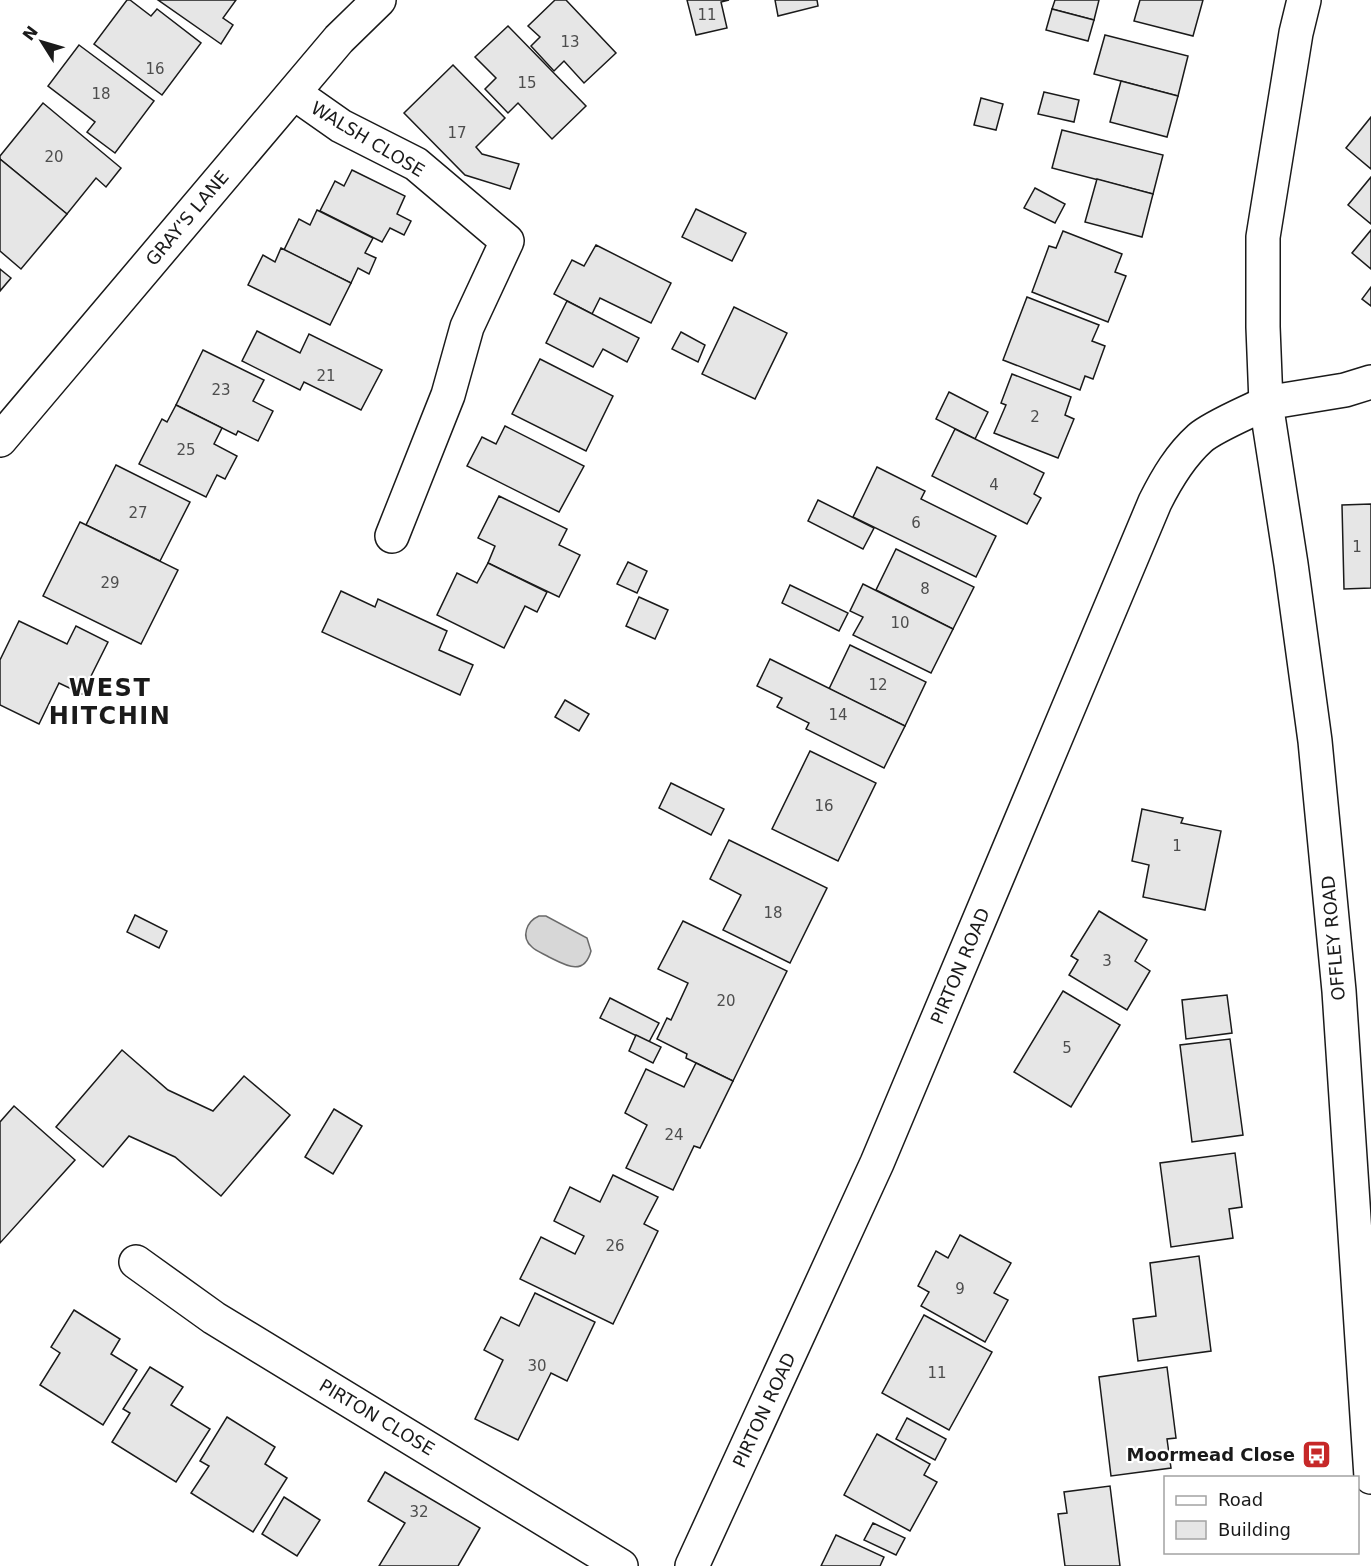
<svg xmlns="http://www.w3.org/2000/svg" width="1371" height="1566" font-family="'DejaVu Sans',sans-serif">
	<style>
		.water { fill: #d7d7d7; stroke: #6a6a6a; stroke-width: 1.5 }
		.building { fill: #e6e6e6; stroke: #1a1a1a; stroke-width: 1.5 }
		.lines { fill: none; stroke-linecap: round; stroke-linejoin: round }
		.minor-casing { stroke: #1a1a1a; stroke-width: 36 }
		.major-casing { stroke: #1a1a1a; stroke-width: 36 }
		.minor { stroke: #fff; stroke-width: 33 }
		.major { stroke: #fff; stroke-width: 33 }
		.labels { text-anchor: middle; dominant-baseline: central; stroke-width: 4.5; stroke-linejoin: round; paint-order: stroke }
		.number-label { font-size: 15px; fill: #4d4d4d }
		.street-label { font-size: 18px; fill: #1a1a1a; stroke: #fff }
		.poi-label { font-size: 18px; font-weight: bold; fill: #1a1a1a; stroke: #fff; text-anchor: end }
		.district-label { font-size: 24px; font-weight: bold; letter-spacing: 1.5px; fill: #1a1a1a; stroke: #fff }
	</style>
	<rect width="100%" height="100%" fill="#fff"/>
	<path class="water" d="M 539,916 L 546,916 L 587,938 L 591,951 C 584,977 565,965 549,957 C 544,954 536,951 532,947 C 520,937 527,921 539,916 Z"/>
	<g class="building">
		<path d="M 127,0 L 130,0 L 151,16 L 157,9 L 201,43 L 162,95 L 94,44 Z"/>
		<path d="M 158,0 L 236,0 L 223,18 L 233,25 L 221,44 Z"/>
		<path d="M 555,0 L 566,0 L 616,53 L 584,83 L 564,61 L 554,71 L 531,46 L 540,37 L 528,26 Z"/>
		<path d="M 687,0 L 729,0 L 721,2 L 727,28 L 696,35 Z"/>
		<path d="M 775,0 L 817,0 L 818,6 L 778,16 Z"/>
		<path d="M 1055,0 L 1099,0 L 1094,20 L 1052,9 Z"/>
		<path d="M 1140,0 L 1203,0 L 1193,36 L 1134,21 Z"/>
		<path d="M 1052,9 L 1094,20 L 1088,41 L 1046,30 Z"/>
		<path d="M 508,26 L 586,106 L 552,139 L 518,103 L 508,113 L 485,89 L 496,78 L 475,57 Z"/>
		<path d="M 1105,35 L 1188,56 L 1178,96 L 1094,74 Z"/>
		<path d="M 79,45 L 154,101 L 115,153 L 87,132 L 95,122 L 48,86 Z"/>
		<path d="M 453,65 L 505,118 L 476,147 L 482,154 L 519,164 L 510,189 L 465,175 L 404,113 Z"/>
		<path d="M 1121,81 L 1178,96 L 1167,137 L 1110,122 Z"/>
		<path d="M 1044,92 L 1079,100 L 1074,122 L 1038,114 Z"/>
		<path d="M 981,98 L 1003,104 L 996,130 L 974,125 Z"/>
		<path d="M 43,103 L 121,168 L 106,187 L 96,178 L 67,214 L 0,159 L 0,156 Z"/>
		<path d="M 1371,117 L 1371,169 L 1346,148 Z"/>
		<path d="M 1062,130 L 1163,155 L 1153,194 L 1052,168 Z"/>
		<path d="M 0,159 L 67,214 L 21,269 L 0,251 Z"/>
		<path d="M 352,170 L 405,196 L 397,214 L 411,221 L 404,235 L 390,228 L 382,242 L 320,211 L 335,181 L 344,186 Z"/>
		<path d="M 1371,177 L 1371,224 L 1348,205 Z"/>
		<path d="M 1097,179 L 1153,194 L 1142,237 L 1085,222 Z"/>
		<path d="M 1035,188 L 1065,204 L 1055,223 L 1024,208 Z"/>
		<path d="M 696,209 L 746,233 L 732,261 L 682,237 Z"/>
		<path d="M 317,210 L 373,238 L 365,253 L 376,258 L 369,274 L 358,268 L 351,283 L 284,250 L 299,219 L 310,225 Z"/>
		<path d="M 1371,230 L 1371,269 L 1352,253 Z"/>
		<path d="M 1063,231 L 1122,254 L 1115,272 L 1126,276 L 1108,322 L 1032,292 L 1049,246 L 1056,248 Z"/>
		<path d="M 596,245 L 671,283 L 651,323 L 600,298 L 592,314 L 554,294 L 572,260 L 584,266 Z"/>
		<path d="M 281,248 L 351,283 L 330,325 L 248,285 L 263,255 L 275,262 Z"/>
		<path d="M 0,269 L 11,278 L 0,291 Z"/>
		<path d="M 1371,287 L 1371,306 L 1362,299 Z"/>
		<path d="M 1027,297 L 1099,325 L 1092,341 L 1105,346 L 1093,379 L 1085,376 L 1080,390 L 1003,360 Z"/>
		<path d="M 567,301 L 639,338 L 627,362 L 603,349 L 593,367 L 546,343 Z"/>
		<path d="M 734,307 L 787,333 L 755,399 L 702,374 Z"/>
		<path d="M 257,331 L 300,353 L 309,334 L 382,370 L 361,410 L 304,382 L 300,390 L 242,361 Z"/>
		<path d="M 681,332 L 705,345 L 698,362 L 672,349 Z"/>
		<path d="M 203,350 L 264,380 L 253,401 L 273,411 L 258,441 L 238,431 L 236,435 L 176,405 Z"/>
		<path d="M 540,359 L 613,396 L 586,451 L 512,414 Z"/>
		<path d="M 1012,374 L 1071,397 L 1065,415 L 1074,419 L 1058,458 L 994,433 L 1006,405 L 1001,403 Z"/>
		<path d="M 949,392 L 988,412 L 975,439 L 936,419 Z"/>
		<path d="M 176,405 L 222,428 L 214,444 L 237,456 L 225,479 L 217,475 L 206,497 L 139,464 L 162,419 L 167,422 Z"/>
		<path d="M 505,426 L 584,466 L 559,512 L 467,466 L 482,437 L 496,444 Z"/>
		<path d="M 955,429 L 1044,473 L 1034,494 L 1041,498 L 1027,524 L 932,476 Z"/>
		<path d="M 116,465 L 190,502 L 160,561 L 86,525 Z"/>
		<path d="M 877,467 L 925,491 L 921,499 L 996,536 L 976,577 L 853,517 Z"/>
		<path d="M 499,496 L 567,529 L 559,545 L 580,555 L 559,597 L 488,563 L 495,546 L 478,538 Z"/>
		<path d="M 818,500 L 874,528 L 863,549 L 808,521 Z"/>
		<path d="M 1371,504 L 1371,588 L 1344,589 L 1342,505 Z"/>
		<path d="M 80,522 L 178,570 L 141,644 L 43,596 Z"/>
		<path d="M 896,549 L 974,587 L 953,629 L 876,590 Z"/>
		<path d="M 628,562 L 647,571 L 637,593 L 617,584 Z"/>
		<path d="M 488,563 L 547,592 L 537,612 L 525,606 L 504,648 L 437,615 L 457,573 L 477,583 Z"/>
		<path d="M 863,584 L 953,629 L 931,673 L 853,635 L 863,617 L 850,611 Z"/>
		<path d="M 790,585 L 848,613 L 839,631 L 782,603 Z"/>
		<path d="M 341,591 L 375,607 L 378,599 L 447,631 L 439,650 L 473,665 L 460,695 L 322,632 Z"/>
		<path d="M 639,597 L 668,610 L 655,639 L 626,626 Z"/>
		<path d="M 19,621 L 67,644 L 76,626 L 108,642 L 82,694 L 59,683 L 39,724 L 0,705 L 0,660 Z"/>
		<path d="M 850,645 L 926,682 L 905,726 L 829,689 Z"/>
		<path d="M 770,659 L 905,726 L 884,768 L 806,729 L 809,723 L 777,707 L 782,698 L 757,686 Z"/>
		<path d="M 565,700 L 589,714 L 579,731 L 555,717 Z"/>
		<path d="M 810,751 L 876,783 L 838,861 L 772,829 Z"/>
		<path d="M 671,783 L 724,809 L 711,835 L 659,808 Z"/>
		<path d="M 1142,809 L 1183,818 L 1181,823 L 1221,831 L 1205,910 L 1143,897 L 1149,865 L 1132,861 Z"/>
		<path d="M 729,840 L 827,888 L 790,963 L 723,930 L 741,895 L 710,879 Z"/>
		<path d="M 1099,911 L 1147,940 L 1135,961 L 1150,971 L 1127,1010 L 1069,975 L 1078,960 L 1071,956 Z"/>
		<path d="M 135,915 L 167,931 L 159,948 L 127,932 Z"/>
		<path d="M 683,921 L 787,971 L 733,1081 L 686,1058 L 687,1054 L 657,1039 L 667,1018 L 671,1020 L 688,983 L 658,969 Z"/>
		<path d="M 1063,991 L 1120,1025 L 1071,1107 L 1014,1072 Z"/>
		<path d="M 1227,995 L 1232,1033 L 1186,1039 L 1182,1000 Z"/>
		<path d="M 610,998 L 659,1023 L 649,1042 L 600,1018 Z"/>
		<path d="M 636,1035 L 661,1047 L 653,1063 L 629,1051 Z"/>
		<path d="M 1230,1039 L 1243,1135 L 1192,1142 L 1180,1045 Z"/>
		<path d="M 122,1050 L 168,1090 L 213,1111 L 244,1076 L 290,1115 L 221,1196 L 175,1157 L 129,1136 L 103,1167 L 56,1127 Z"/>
		<path d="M 696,1063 L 733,1081 L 700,1148 L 694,1146 L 673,1190 L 626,1168 L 647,1125 L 625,1113 L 646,1069 L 684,1087 Z"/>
		<path d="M 14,1106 L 75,1160 L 0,1243 L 0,1122 Z"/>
		<path d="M 334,1109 L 362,1126 L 333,1174 L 305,1157 Z"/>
		<path d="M 1235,1153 L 1242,1207 L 1229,1209 L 1233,1238 L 1171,1247 L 1160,1163 Z"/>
		<path d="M 613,1175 L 658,1197 L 644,1224 L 658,1231 L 613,1324 L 520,1279 L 541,1237 L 575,1254 L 584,1236 L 554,1221 L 570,1187 L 600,1202 Z"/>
		<path d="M 960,1235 L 1011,1263 L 994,1293 L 1008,1300 L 985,1342 L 921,1306 L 929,1292 L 918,1286 L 936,1251 L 948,1258 Z"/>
		<path d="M 1199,1256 L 1211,1351 L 1138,1361 L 1133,1319 L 1156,1316 L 1150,1263 Z"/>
		<path d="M 535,1293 L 595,1322 L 567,1381 L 551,1373 L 518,1440 L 475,1419 L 503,1360 L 484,1350 L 501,1317 L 519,1326 Z"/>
		<path d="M 74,1310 L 120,1339 L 111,1354 L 137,1370 L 103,1425 L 40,1385 L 60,1353 L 51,1347 Z"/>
		<path d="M 924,1315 L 992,1352 L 949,1430 L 882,1393 Z"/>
		<path d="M 150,1367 L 183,1387 L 171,1405 L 210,1429 L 176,1482 L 112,1442 L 130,1413 L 123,1409 Z"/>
		<path d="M 1167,1367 L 1176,1438 L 1167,1439 L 1171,1468 L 1111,1476 L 1099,1377 Z"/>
		<path d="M 227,1417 L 275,1447 L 265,1464 L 287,1478 L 253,1532 L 191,1493 L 209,1466 L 200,1461 Z"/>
		<path d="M 907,1418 L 946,1439 L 935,1460 L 896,1439 Z"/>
		<path d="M 877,1434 L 930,1464 L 924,1475 L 937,1482 L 910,1531 L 844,1495 Z"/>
		<path d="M 385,1472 L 480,1528 L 458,1566 L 379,1566 L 405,1523 L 368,1501 Z"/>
		<path d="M 1110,1486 L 1120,1566 L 1065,1566 L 1058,1514 L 1067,1513 L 1064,1492 Z"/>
		<path d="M 284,1497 L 320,1520 L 297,1556 L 262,1534 Z"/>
		<path d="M 873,1523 L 905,1538 L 896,1555 L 864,1540 Z"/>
		<path d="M 836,1535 L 884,1557 L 880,1566 L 821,1566 Z"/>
	</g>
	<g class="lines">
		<defs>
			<g id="minor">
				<path d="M 294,93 L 341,126 L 416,164 L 507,241 L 467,327 L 448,395 L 392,536"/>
				<path d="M 1266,403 L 1345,390 L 1371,382"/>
				<path d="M 0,440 L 339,39 L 379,0"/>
				<path d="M 136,1262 L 214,1318 L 621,1566"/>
			</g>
			<g id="major">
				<path d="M 1304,0 L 1296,33 L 1263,237 L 1263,327 L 1266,403 L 1291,564 L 1315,741 L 1339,991 L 1371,1477"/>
				<path d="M 692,1566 L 877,1163 L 1155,502 C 1167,478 1180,456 1200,438 C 1214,426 1249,412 1266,403"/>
			</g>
		</defs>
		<use href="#minor" class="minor-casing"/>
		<use href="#major" class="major-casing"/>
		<use href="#minor" class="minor"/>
		<use href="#major" class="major"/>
	</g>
	<defs>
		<symbol id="bus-square" viewBox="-11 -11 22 22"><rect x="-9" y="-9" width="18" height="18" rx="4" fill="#c62828" stroke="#fff"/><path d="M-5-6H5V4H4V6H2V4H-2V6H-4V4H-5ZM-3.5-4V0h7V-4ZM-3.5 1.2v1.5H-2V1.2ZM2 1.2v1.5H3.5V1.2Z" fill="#fff"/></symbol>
	</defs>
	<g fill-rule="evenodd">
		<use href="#bus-square" x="1300" y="1438" width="33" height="33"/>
	</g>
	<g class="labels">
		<g class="number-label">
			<text x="707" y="15">11</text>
			<text x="570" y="42">13</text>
			<text x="155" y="69">16</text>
			<text x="527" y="83">15</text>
			<text x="101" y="94">18</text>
			<text x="457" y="133">17</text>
			<text x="54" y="157">20</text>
			<text x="326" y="376">21</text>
			<text x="221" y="390">23</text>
			<text x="1035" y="417">2</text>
			<text x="186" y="450">25</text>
			<text x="994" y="485">4</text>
			<text x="138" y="513">27</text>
			<text x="916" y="523">6</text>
			<text x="1357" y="547">1</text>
			<text x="110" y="583">29</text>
			<text x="925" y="589">8</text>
			<text x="900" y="623">10</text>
			<text x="878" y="685">12</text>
			<text x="838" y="715">14</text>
			<text x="824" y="806">16</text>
			<text x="1177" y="846">1</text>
			<text x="773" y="913">18</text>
			<text x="1107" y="961">3</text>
			<text x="726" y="1001">20</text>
			<text x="1067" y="1048">5</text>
			<text x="674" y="1135">24</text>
			<text x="615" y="1246">26</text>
			<text x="960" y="1289">9</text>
			<text x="537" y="1366">30</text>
			<text x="937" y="1373">11</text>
			<text x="419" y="1512">32</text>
		</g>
		<g class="street-label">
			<text transform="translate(368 139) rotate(31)">WALSH CLOSE</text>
			<text transform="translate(187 218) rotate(-50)">GRAY'S LANE</text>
			<text transform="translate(1333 938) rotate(-95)">OFFLEY ROAD</text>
			<text transform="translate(960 966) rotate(-67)">PIRTON ROAD</text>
			<text transform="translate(764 1410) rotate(-65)">PIRTON ROAD</text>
			<text transform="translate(377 1417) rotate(31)">PIRTON CLOSE</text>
		</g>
		<g class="poi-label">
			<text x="1295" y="1454">Moormead Close</text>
		</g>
		<g class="district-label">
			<text x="110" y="688">WEST<tspan x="110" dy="28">HITCHIN</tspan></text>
		</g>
	</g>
	<rect x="1164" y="1476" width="195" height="78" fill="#ffffff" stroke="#a3a3a3" stroke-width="1.5"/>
	<rect x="1176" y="1496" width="30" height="9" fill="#ffffff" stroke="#a3a3a3" stroke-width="1.5"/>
	<text x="1218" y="1506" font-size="18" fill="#1a1a1a">Road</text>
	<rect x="1176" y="1521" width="30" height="18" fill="#e6e6e6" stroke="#a3a3a3" stroke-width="1.5"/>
	<text x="1218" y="1536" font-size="18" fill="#1a1a1a">Building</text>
	<g transform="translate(42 42) rotate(307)" stroke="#ffffff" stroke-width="4.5" paint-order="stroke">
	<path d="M0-4.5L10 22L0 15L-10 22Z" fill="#1a1a1a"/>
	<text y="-9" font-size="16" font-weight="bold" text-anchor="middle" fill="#1a1a1a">N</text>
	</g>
</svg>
